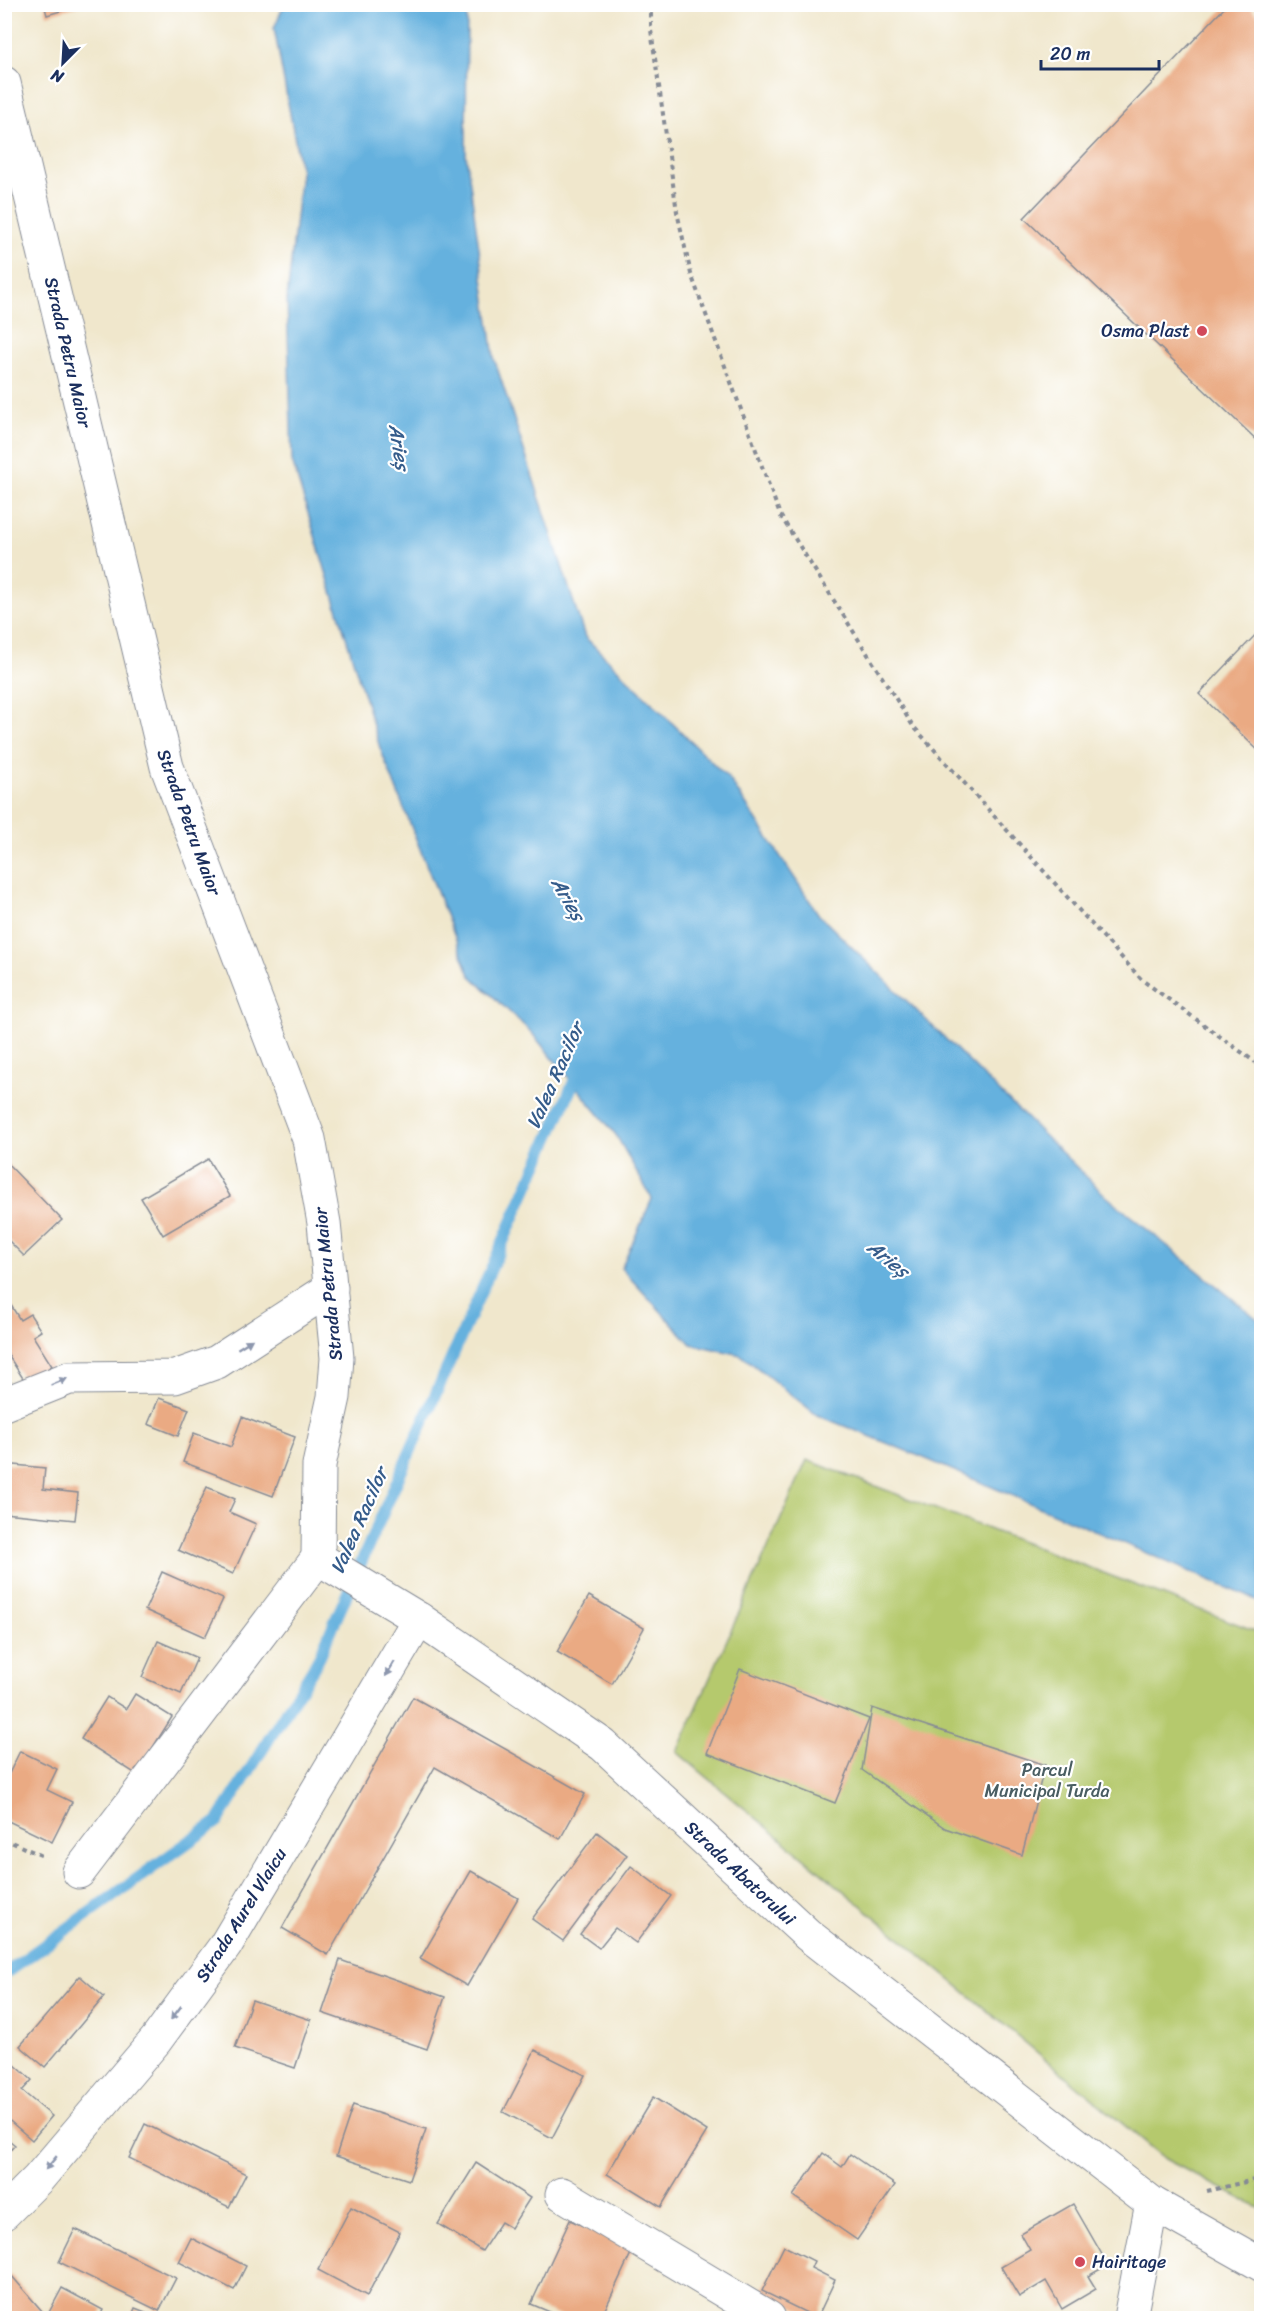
<svg xmlns="http://www.w3.org/2000/svg" width="1266" height="2323" font-family="Sriracha,sans-serif">
	<style>
		.green { fill: #b5c96d; stroke: #687c66; stroke-width: 1.5 }
		.water { fill: #65b1de; stroke: #40709e; stroke-width: 1.5 }
		.lines { fill: none; stroke-linecap: round; stroke-linejoin: round }
		.stream { stroke: #65b1de; stroke-width: 12 }
		.building { fill: #eaaa83 }
		.minor-casing { stroke: #868b95; stroke-width: 35 }
		.path { stroke: #868b95; stroke-width: 4; stroke-dasharray: 4.5 4.5; stroke-linecap: butt }
		.minor { stroke: #fff; stroke-width: 33 }
		.oneway { fill: #8d97ae }
		.poi-dot { fill: #d1495b; stroke: #fff; stroke-width: 2 }
		.labels { text-anchor: middle; dominant-baseline: central; stroke-width: 4.5; stroke-linejoin: round; paint-order: stroke }
		.poi-label { font-size: 18px; fill: #1b2f5e; stroke: #fff; text-anchor: end }
		.street-label { font-size: 18px; fill: #1b2f5e; stroke: #fff }
		.park-label { font-size: 18px; fill: #495d62; stroke: #fff }
		.water-label { font-size: 20px; font-style: italic; fill: #355c8b; stroke: #fff }
	</style>
	<rect width="100%" height="100%" fill="#fff"/>
	<filter id="ink" filterUnits="userSpaceOnUse"><feTurbulence type="fractalNoise" baseFrequency=".0167" numOctaves="2"/><feDisplacementMap in="SourceGraphic" scale="12" xChannelSelector="R" yChannelSelector="G"/><feConvolveMatrix kernelMatrix="1 2 1 2 8 2 1 2 1" color-interpolation-filters="sRGB"/></filter>
	<filter id="wash" filterUnits="userSpaceOnUse"><feTurbulence type="fractalNoise" baseFrequency=".008" numOctaves="4" result="noise"/><feDisplacementMap in="SourceGraphic" scale="24" xChannelSelector="R" yChannelSelector="G"/><feGaussianBlur stdDeviation="1.35" result="paint"/><feColorMatrix in="noise" values="0 0 0 0 0 0 0 0 0 0 0 0 0 0 0 0 0 1.4 0 .05"/><feComposite in="paint" operator="in"/></filter>
	<g filter="url(#wash)">
		<rect width="100%" height="100%" fill="#f0e7cc"/>
		<path class="green" d="M 807,1460 L 1261,1633 L 1261,2209 L 1165,2159 L 677,1752 Z"/>
		<path class="water" d="M 284,5 L 467,5 L 466,154 L 494,358 L 585,637 L 730,780 L 819,915 L 1106,1196 L 1261,1322 L 1261,1602 L 924,1458 L 817,1415 L 741,1355 L 691,1344 L 621,1268 L 652,1199 L 616,1135 L 531,1032 L 470,975 L 380,748 L 292,461 L 287,299 L 301,172 L 274,28 Z"/>
		<g class="lines">
			<path class="stream" d="M 4,1974 L 218,1821 L 317,1662 L 580,1068"/>
		</g>
		<g id="blocks">
			<g class="building">
				<path d="M 44,4 L 80,4 L 81,5 L 47,15 Z"/>
				<path d="M 1228,4 L 1246,4 L 1262,19 L 1262,445 L 1024,218 Z"/>
				<path d="M 1262,628 L 1262,754 L 1199,694 Z"/>
				<path d="M 208,1159 L 230,1196 L 163,1235 L 141,1198 Z"/>
				<path d="M 4,1160 L 62,1220 L 24,1256 L 4,1236 Z"/>
				<path d="M 4,1294 L 20,1320 L 30,1314 L 41,1331 L 33,1336 L 52,1366 L 26,1383 L 4,1349 Z"/>
				<path d="M 159,1398 L 189,1409 L 178,1436 L 148,1424 Z"/>
				<path d="M 242,1417 L 295,1437 L 273,1496 L 183,1462 L 194,1433 L 231,1447 Z"/>
				<path d="M 4,1464 L 45,1468 L 43,1489 L 78,1493 L 75,1520 L 4,1513 Z"/>
				<path d="M 207,1487 L 235,1499 L 229,1512 L 256,1524 L 233,1574 L 178,1550 Z"/>
				<path d="M 162,1572 L 223,1599 L 205,1637 L 145,1610 Z"/>
				<path d="M 589,1596 L 644,1628 L 612,1684 L 557,1652 Z"/>
				<path d="M 158,1641 L 197,1658 L 181,1694 L 142,1677 Z"/>
				<path d="M 740,1669 L 869,1719 L 835,1803 L 707,1753 Z"/>
				<path d="M 135,1694 L 172,1717 L 136,1774 L 81,1739 L 107,1697 L 126,1709 Z"/>
				<path d="M 413,1697 L 585,1794 L 560,1839 L 435,1767 L 328,1955 L 282,1928 Z"/>
				<path d="M 872,1708 L 1045,1765 L 1022,1855 L 945,1828 L 862,1770 Z"/>
				<path d="M 20,1751 L 57,1769 L 47,1790 L 72,1802 L 52,1842 L 4,1819 L 4,1784 Z"/>
				<path d="M 597,1832 L 627,1855 L 563,1941 L 532,1919 Z"/>
				<path d="M 631,1866 L 671,1896 L 636,1943 L 615,1928 L 599,1948 L 580,1934 Z"/>
				<path d="M 471,1871 L 518,1898 L 467,1986 L 420,1959 Z"/>
				<path d="M 340,1960 L 445,1997 L 427,2049 L 322,2013 Z"/>
				<path d="M 80,1976 L 104,1997 L 45,2067 L 20,2046 Z"/>
				<path d="M 252,2000 L 311,2020 L 295,2068 L 235,2048 Z"/>
				<path d="M 535,2050 L 585,2075 L 552,2138 L 503,2112 Z"/>
				<path d="M 6,2057 L 32,2080 L 22,2091 L 52,2116 L 32,2140 L 4,2116 Z"/>
				<path d="M 653,2097 L 707,2131 L 661,2207 L 607,2174 Z"/>
				<path d="M 353,2105 L 426,2129 L 409,2180 L 336,2156 Z"/>
				<path d="M 145,2124 L 246,2174 L 229,2207 L 129,2158 Z"/>
				<path d="M 4,2136 L 15,2145 L 4,2157 Z"/>
				<path d="M 823,2153 L 842,2167 L 850,2154 L 895,2185 L 857,2240 L 793,2196 Z"/>
				<path d="M 476,2163 L 530,2198 L 511,2228 L 501,2222 L 482,2251 L 438,2224 Z"/>
				<path d="M 1073,2204 L 1108,2265 L 1088,2276 L 1096,2289 L 1062,2309 L 1046,2281 L 1019,2297 L 1001,2267 L 1030,2250 L 1021,2234 Z"/>
				<path d="M 351,2207 L 400,2232 L 367,2296 L 318,2270 Z"/>
				<path d="M 570,2220 L 633,2249 L 601,2318 L 564,2318 L 531,2304 Z"/>
				<path d="M 75,2229 L 176,2278 L 159,2311 L 59,2262 Z"/>
				<path d="M 191,2238 L 246,2266 L 234,2290 L 179,2262 Z"/>
				<path d="M 784,2246 L 814,2261 L 811,2268 L 835,2280 L 817,2318 L 762,2291 Z"/>
				<path d="M 11,2275 L 42,2311 L 33,2318 L 4,2318 L 4,2280 Z"/>
				<path d="M 62,2288 L 103,2310 L 99,2318 L 46,2318 Z"/>
				<path d="M 135,2308 L 161,2318 L 131,2318 Z"/>
			</g>
		</g>
	</g>
	<g filter="url(#ink)">
		<use href="#blocks" fill-opacity="0" stroke="#868b95" stroke-width="1.5"/>
		<g class="lines">
			<defs>
				<g id="minor">
					<path d="M 4,83 L 167,767 L 309,1139 L 324,1223 L 337,1358 L 334,1397 L 319,1465 L 318,1558"/>
					<path d="M 4,1404 L 69,1378 L 175,1377 L 217,1362 L 331,1288"/>
					<path d="M 318,1558 L 419,1619 L 603,1745 L 808,1935 L 1152,2203 L 1262,2265"/>
					<path d="M 79,1872 L 318,1558"/>
					<path d="M 562,2194 L 769,2318"/>
					<path d="M 4,2213 L 38,2179 L 156,2040 L 225,1946 L 419,1619"/>
					<path d="M 1130,2318 L 1152,2203"/>
				</g>
			</defs>
			<use href="#minor" class="minor-casing"/>
			<g class="path">
				<path d="M 651,4 L 651,30 L 677,212 L 691,274 L 780,515 L 913,726 L 1142,980 L 1262,1067"/>
				<path d="M 4,1839 L 45,1857"/>
				<path d="M 1207,2191 L 1262,2178"/>
			</g>
			<use href="#minor" class="minor"/>
		</g>
		<defs><path id="oneway-solid" d="M-6-.8H1V-3.2L6.5 0L1 3.2V.8H-6Z" transform="scale(1.5)"/></defs>
		<g class="oneway">
			<use href="#oneway-solid" transform="translate(245 1344) rotate(-32)"/>
			<use href="#oneway-solid" transform="translate(59 1382) rotate(-22)"/>
			<use href="#oneway-solid" transform="translate(390 1669) rotate(121)"/>
			<use href="#oneway-solid" transform="translate(176 2013) rotate(127)"/>
			<use href="#oneway-solid" transform="translate(51 2163) rotate(130)"/>
		</g>
	</g>
	<g class="poi-dot">
		<circle cx="1202" cy="331" r="6"/>
		<circle cx="1080" cy="2262" r="6"/>
	</g>
	<g class="labels">
		<g class="poi-label">
			<text x="1190" y="331">Osma Plast</text>
			<text x="1092" y="2262" text-anchor="start">Hairitage</text>
		</g>
		<g class="street-label">
			<text transform="translate(68 352) rotate(77)">Strada Petru Maior</text>
			<text transform="translate(189 822) rotate(70)">Strada Petru Maior</text>
			<text transform="translate(328 1284) rotate(-96)">Strada Petru Maior</text>
			<text transform="translate(740 1873) rotate(43)">Strada Abatorului</text>
			<text transform="translate(241 1915) rotate(-58)">Strada Aurel Vlaicu</text>
		</g>
		<g class="park-label">
			<text x="1047" y="1770">Parcul<tspan x="1047" dy="21">Municipal Turda</tspan></text>
		</g>
		<g class="water-label">
			<text transform="translate(399 447) rotate(81)">Arieș</text>
			<text transform="translate(568 899) rotate(60)">Arieș</text>
			<text transform="translate(555 1076) rotate(-66)">Valea Racilor</text>
			<text transform="translate(888 1259) rotate(39)">Arieș</text>
			<text transform="translate(359 1521) rotate(-66)">Valea Racilor</text>
		</g>
	</g>
	<rect width="1266" height="2323" fill="none" stroke="#fff" stroke-width="24"/>
	<g transform="translate(63 63) rotate(204)" stroke="#ffffff" stroke-width="4.5" paint-order="stroke">
	<path d="M0-4.5L10 22L0 15L-10 22Z" fill="#1b2f5e"/>
	<text y="-9" font-size="16" font-weight="bold" text-anchor="middle" fill="#1b2f5e">N</text>
	</g>
	<path d="M1041 60v9h118v-9" fill="none" stroke="#1b2f5e" stroke-width="3"/>
	<text x="1050" y="60" font-size="18" fill="#1b2f5e" stroke="#ffffff" stroke-width="4.5" paint-order="stroke">20 m</text>
</svg>
